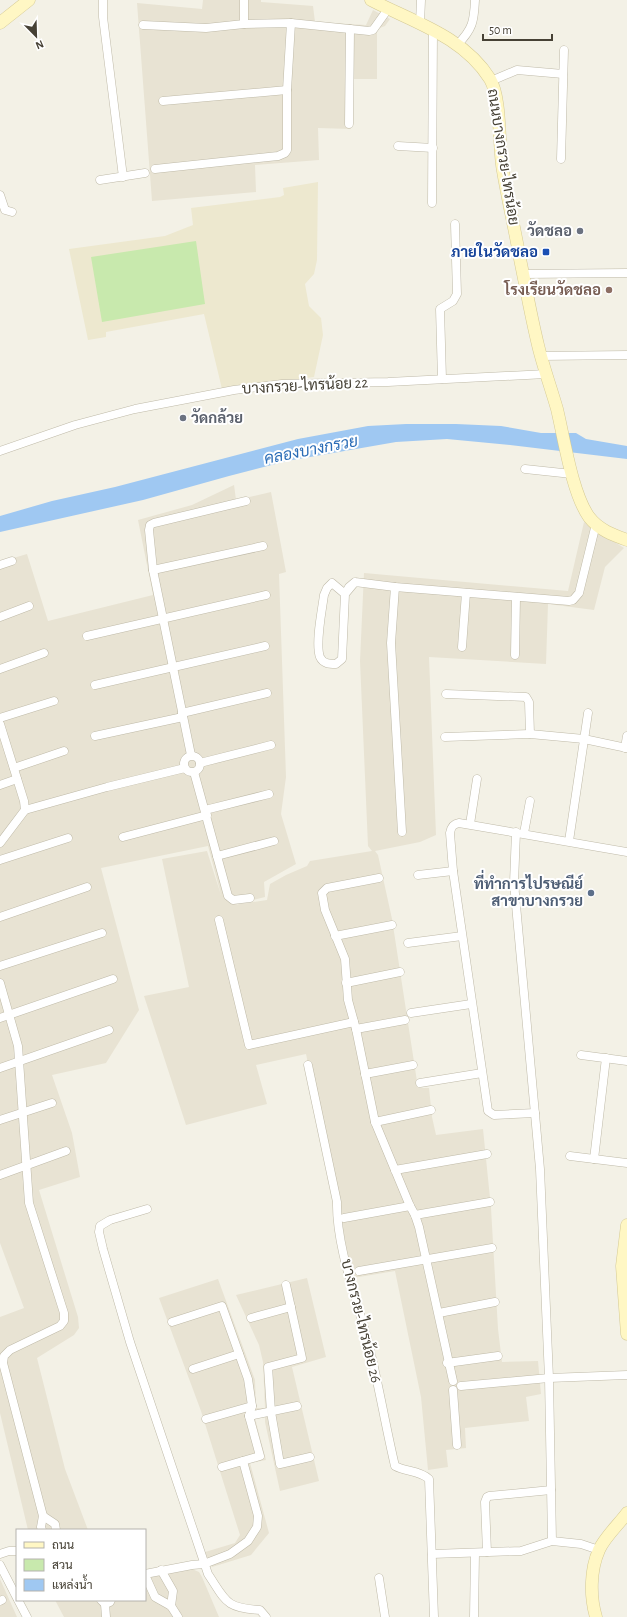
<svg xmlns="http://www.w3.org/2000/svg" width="627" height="1617" font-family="'Alegreya Sans',Sarabun,sans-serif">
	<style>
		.residential { fill: #e8e3d3 }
		.education { fill: #ede8cf }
		.green { fill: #c8e9ad }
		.water { fill: #9fc8f2 }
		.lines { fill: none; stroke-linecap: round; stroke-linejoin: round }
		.street-casing { stroke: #bfbaa8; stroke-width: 9 }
		.secondary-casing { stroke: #d5ca94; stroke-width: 13 }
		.street { stroke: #fff; stroke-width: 8 }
		.secondary { stroke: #fff7c4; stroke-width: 12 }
		.worship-dot { fill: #6b7280; stroke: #fff; stroke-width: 1.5 }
		.transit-dot { fill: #1a4fb4; stroke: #fff; stroke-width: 1.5 }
		.education-dot { fill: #8d6e63; stroke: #fff; stroke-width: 1.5 }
		.service-dot { fill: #5c6f8a; stroke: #fff; stroke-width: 1.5 }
		.labels { text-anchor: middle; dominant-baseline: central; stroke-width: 4; stroke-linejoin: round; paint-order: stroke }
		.street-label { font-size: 15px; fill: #464135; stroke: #fff }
		.worship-label { font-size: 15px; font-weight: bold; fill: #5b616d; stroke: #fff; text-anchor: end }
		.transit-label { font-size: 15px; font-weight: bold; fill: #164399; stroke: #fff; text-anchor: end }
		.education-label { font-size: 15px; font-weight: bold; fill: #785e54; stroke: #fff; text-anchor: end }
		.service-label { font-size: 15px; font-weight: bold; fill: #4e5e75; stroke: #fff; text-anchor: end }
		.water-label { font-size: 16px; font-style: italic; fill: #2a6cb6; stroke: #fff }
	</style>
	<rect width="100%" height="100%" fill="#f3f1e6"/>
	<g class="residential">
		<path d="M 203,0 L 261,0 L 261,2 L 313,6 L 315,22 L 366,25 L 373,10 L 390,19 L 385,26 L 377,29 L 377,79 L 351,79 L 351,129 L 318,128 L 319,160 L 255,165 L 256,192 L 152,201 L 137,3 L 202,9 Z"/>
		<path d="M 234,485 L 236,500 L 271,492 L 286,572 L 279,574 L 286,777 L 281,814 L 296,864 L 264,882 L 265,897 L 233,905 L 267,900 L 270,884 L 286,875 L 307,866 L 310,861 L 372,851 L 368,846 L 360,661 L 364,573 L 568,591 L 584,522 L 624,548 L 605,567 L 594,610 L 548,604 L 546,664 L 429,657 L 436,835 L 420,842 L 375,851 L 378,855 L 392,919 L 418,1088 L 429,1088 L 432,1117 L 436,1135 L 483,1129 L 491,1208 L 498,1329 L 502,1362 L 538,1361 L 541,1394 L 526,1397 L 529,1421 L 465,1428 L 466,1448 L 446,1450 L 448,1467 L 428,1470 L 421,1397 L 395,1271 L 353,1278 L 306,1054 L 256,1065 L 267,1104 L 186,1125 L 144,996 L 189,987 L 162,859 L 207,851 L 221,895 L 208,846 L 101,868 L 139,1010 L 106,1063 L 52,1075 L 72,1133 L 80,1177 L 39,1190 L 78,1317 L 79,1328 L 74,1335 L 37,1358 L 65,1469 L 88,1530 L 28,1530 L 0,1413 L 0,1317 L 24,1308 L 0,1243 L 0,562 L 27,554 L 48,621 L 153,595 L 138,520 L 192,505 Z"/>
		<path d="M 307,1278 L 326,1357 L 292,1367 L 319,1481 L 280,1491 L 265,1422 L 265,1417 L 255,1418 L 266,1460 L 250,1463 L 269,1533 L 251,1555 L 212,1567 L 205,1552 L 235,1543 L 240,1535 L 201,1411 L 159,1298 L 218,1279 L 255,1380 L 256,1408 L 265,1408 L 263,1362 L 259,1345 L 236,1295 Z"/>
		<path d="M 192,1569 L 199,1572 L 202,1577 L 219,1617 L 64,1617 L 55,1600 L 145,1600 L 145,1576 Z"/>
		<path d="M 0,1579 L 17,1617 L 0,1617 Z"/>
	</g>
	<path class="education" d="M 318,182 L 317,260 L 314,274 L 305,284 L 309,306 L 321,318 L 323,335 L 314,377 L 222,389 L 204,314 L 106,332 L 106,337 L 88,340 L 69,249 L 165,236 L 193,225 L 191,208 L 280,197 L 284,195 L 283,188 Z"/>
	<path class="green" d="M 196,241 L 205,304 L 102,322 L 91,257 Z"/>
	<path class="water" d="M 406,424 L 456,424 L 501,426 L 541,433 L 576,433 L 586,439 L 627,446 L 627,459 L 510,445 L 447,439 L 396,442 L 287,461 L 229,476 L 143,500 L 0,532 L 0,516 L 52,501 L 115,487 L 298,439 L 368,426 Z"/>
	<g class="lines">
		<defs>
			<g id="street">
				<path d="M 103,0 L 103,17 L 123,177"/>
				<path d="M 420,23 L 421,0"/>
				<path d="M 244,24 L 244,0"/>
				<path d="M 143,25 L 206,28 L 244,24 L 291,23 L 369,31 L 373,30 L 388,9"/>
				<path d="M 457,45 C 473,29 474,21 475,0"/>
				<path d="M 491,81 L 517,70 L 563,74"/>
				<path d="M 163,101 L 287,90"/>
				<path d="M 349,124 L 350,29"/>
				<path d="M 398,146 L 433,148"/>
				<path d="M 561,159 L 564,50"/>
				<path d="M 155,169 L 278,156 L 285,153 L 287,150 L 287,90 L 291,23"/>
				<path d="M 100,180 L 145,173"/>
				<path d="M 0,195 L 5,210 L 12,212"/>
				<path d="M 432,203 L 433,29"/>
				<path d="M 523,274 L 627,273"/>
				<path d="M 541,356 L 627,355"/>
				<path d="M 442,379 L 440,309 L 453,301 L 457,294 L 455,224"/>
				<path d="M 0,451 L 75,425 L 135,409 L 234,390 L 282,384 L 388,382 L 546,374"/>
				<path d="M 525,469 L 572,474"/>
				<path d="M 0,565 L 12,561"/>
				<path d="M 153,570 L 263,546"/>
				<path d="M 355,582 L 349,587 L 345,594 L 342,659 L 336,664 C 330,664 323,664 320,657 C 315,644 322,610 324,595 L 327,588 L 332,583 L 345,594 L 355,582 L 395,587 L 569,601 L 573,600 L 579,593 L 596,524"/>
				<path d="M 395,587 L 391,643 L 402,832"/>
				<path d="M 0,617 L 29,606"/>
				<path d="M 87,636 L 266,595"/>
				<path d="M 462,647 L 466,593"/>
				<path d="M 515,655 L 516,597"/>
				<path d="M 0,669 L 44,653"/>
				<path d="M 95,685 L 265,646"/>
				<path d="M 446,694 L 526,697 L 529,702 L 530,734"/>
				<path d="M 182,713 L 267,693"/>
				<path d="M 0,718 L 54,701"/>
				<path d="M 0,724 L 24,801 L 25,810 L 0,843"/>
				<path d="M 95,736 L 183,717"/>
				<path d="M 445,737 L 530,734 L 584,739 L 627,748"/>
				<path d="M 625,748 L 627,736"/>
				<path d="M 191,755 L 153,570 L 149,530 L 150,525 L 154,523 L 246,501"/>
				<circle cx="192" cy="764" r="8"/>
				<path d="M 200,763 L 271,745"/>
				<path d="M 14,768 L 64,751"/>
				<path d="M 194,772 L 228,896 L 233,900 L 250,898"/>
				<path d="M 0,785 L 17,779"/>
				<path d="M 25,810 L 107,787 L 185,768"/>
				<path d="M 205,810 L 269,794"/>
				<path d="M 470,824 L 477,779"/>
				<path d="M 516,832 L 514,883 L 540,1169 L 549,1378 L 552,1541"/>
				<path d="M 524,833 L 530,801"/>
				<path d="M 123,837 L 207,815"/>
				<path d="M 569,841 L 588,713"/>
				<path d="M 217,856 L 274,841"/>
				<path d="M 0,860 L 68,838"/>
				<path d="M 418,875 L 453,871"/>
				<path d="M 379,878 L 327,888 L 322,893 L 325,910 L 345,959 L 348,1000 L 356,1029 L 375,1122 L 410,1206 L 415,1215 L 419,1227 L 453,1381"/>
				<path d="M 0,917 L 87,887"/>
				<path d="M 219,920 L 249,1045 L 354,1022"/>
				<path d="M 335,936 L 392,925"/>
				<path d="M 408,943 L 462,936"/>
				<path d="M 0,966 L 102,933"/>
				<path d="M 0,983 L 18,1046 L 29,1203 L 64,1313 L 64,1321 L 60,1326 L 10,1350 L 4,1356 L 3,1363 L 43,1516 L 41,1527 L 42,1530"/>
				<path d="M 346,983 L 400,972"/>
				<path d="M 411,1013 L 471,1004"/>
				<path d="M 0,1018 L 113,979"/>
				<path d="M 356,1029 L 405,1020"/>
				<path d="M 581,1055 L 627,1061"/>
				<path d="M 308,1065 L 337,1202 C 336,1245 356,1297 367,1338 C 378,1380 385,1424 395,1466 C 406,1472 419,1470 429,1479 L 434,1617"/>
				<path d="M 0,1068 L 109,1030"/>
				<path d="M 365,1074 L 413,1065"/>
				<path d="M 420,1083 L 482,1073"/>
				<path d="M 535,1113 L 494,1115 L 488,1111 L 453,871 L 450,833 C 451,827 453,824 459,823 L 627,852"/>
				<path d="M 0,1120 L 52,1103"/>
				<path d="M 375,1122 L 431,1110"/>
				<path d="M 570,1156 L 627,1163"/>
				<path d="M 594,1159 L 606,1058"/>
				<path d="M 395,1170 L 487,1154"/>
				<path d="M 0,1175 L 66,1151"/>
				<path d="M 147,1209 L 110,1220 L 100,1226 L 99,1232 L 103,1249 L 130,1342 L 208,1574 C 226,1601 225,1608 260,1610 L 266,1617"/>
				<path d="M 415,1215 L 490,1202"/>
				<path d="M 344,1218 L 410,1206"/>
				<path d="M 359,1271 L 492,1248"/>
				<path d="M 286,1285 L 302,1358 L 268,1367 L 271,1412 L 280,1464 L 310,1457"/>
				<path d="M 439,1313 L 495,1302"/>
				<path d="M 251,1318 L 291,1307"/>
				<path d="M 172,1322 L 222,1306 L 248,1379 L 252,1406 L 249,1416 L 260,1456 L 222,1467"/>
				<path d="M 447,1363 L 498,1356"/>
				<path d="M 193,1369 L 239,1354"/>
				<path d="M 461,1386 L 549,1378 L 627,1375"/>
				<path d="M 453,1390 L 457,1445"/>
				<path d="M 249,1416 L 297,1406"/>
				<path d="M 206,1419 L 252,1406"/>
				<path d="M 43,1516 L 55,1524 L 56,1530"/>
				<path d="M 487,1552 L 485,1502 L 487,1497 L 489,1496 L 551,1490"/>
				<path d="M 0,1554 L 9,1551 L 17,1551"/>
				<path d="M 432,1554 L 521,1551 L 552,1541 L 581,1544 L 599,1550"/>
				<path d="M 0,1565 L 17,1598"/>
				<path d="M 161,1570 L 173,1591 L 171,1606"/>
				<path d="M 145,1574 L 192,1565 L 204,1564 L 230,1554 L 248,1541 L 257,1527 L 258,1516 L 243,1461"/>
				<path d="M 145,1575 L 155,1597 L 171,1606 L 178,1617"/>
				<path d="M 379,1578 L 385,1617"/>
				<path d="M 18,1600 L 27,1617"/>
				<path d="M 101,1600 L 105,1604 L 110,1602 L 111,1600"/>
				<path d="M 0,1601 L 2,1600"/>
				<path d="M 105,1604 L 106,1617"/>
				<path d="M 474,1617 L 475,1553"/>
			</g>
			<g id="secondary">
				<path d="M 371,0 C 413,22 463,36 490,79 C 502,100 498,146 503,171 C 508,201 515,230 520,259 C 526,288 531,316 538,345 C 543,366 551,388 557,409 C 564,438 572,493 589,517 C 599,530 613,535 627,540"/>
				<path d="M 0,23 L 29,0"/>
				<path d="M 627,1225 L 622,1266 L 627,1334"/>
				<path d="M 596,1617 C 590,1597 590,1570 599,1550 C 604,1538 619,1524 627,1513"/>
			</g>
		</defs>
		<use href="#street" class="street-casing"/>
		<use href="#secondary" class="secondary-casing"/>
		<use href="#street" class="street"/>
		<use href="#secondary" class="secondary"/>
	</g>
	<g class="worship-dot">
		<circle cx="580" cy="231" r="4"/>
		<circle cx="183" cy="418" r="4"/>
	</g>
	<rect class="transit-dot" x="542" y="248" width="8" height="8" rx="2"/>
	<circle class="education-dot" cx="609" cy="290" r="4"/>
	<circle class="service-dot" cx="591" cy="893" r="4"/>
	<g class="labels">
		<g class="street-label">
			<text transform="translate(503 157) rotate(81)">ถนนบางกรวย-ไทรน้อย</text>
			<text transform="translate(305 386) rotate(-3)">บางกรวย-ไทรน้อย 22</text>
			<text transform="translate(361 1321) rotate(76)">บางกรวย-ไทรน้อย 26</text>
		</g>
		<g class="worship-label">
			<text x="572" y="231">วัดชลอ</text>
			<text x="191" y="418" text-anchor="start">วัดกล้วย</text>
		</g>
		<g class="transit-label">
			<text x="538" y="252">ภายในวัดชลอ</text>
		</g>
		<g class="education-label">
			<text x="601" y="290">โรงเรียนวัดชลอ</text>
		</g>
		<g class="service-label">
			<text x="583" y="884">ที่ทำการไปรษณีย์<tspan x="583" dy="17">สาขาบางกรวย</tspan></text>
		</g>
		<g class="water-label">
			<text transform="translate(311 450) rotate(-11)">คลองบางกรวย</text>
		</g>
	</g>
	<rect x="16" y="1529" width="130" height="72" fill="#ffffff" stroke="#b5b3ae"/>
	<rect x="24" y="1542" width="20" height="6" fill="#fff7c4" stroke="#b5b3ae"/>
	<text x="52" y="1549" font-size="12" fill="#464135">ถนน</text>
	<rect x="24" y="1559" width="20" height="12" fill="#c8e9ad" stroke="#b5b3ae"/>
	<text x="52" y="1569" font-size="12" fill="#464135">สวน</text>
	<rect x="24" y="1579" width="20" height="12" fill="#9fc8f2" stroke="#b5b3ae"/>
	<text x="52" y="1589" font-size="12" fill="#464135">แหล่งน้ำ</text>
	<g transform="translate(36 36) rotate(157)" stroke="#ffffff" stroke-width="3" paint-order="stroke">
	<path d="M0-3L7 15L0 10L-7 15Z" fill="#464135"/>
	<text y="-6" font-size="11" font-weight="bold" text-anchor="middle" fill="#464135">N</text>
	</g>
	<path d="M483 34v6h69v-6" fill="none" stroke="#464135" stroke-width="2"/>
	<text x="489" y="34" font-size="12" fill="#464135" stroke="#ffffff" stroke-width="3" paint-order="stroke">50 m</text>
</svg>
